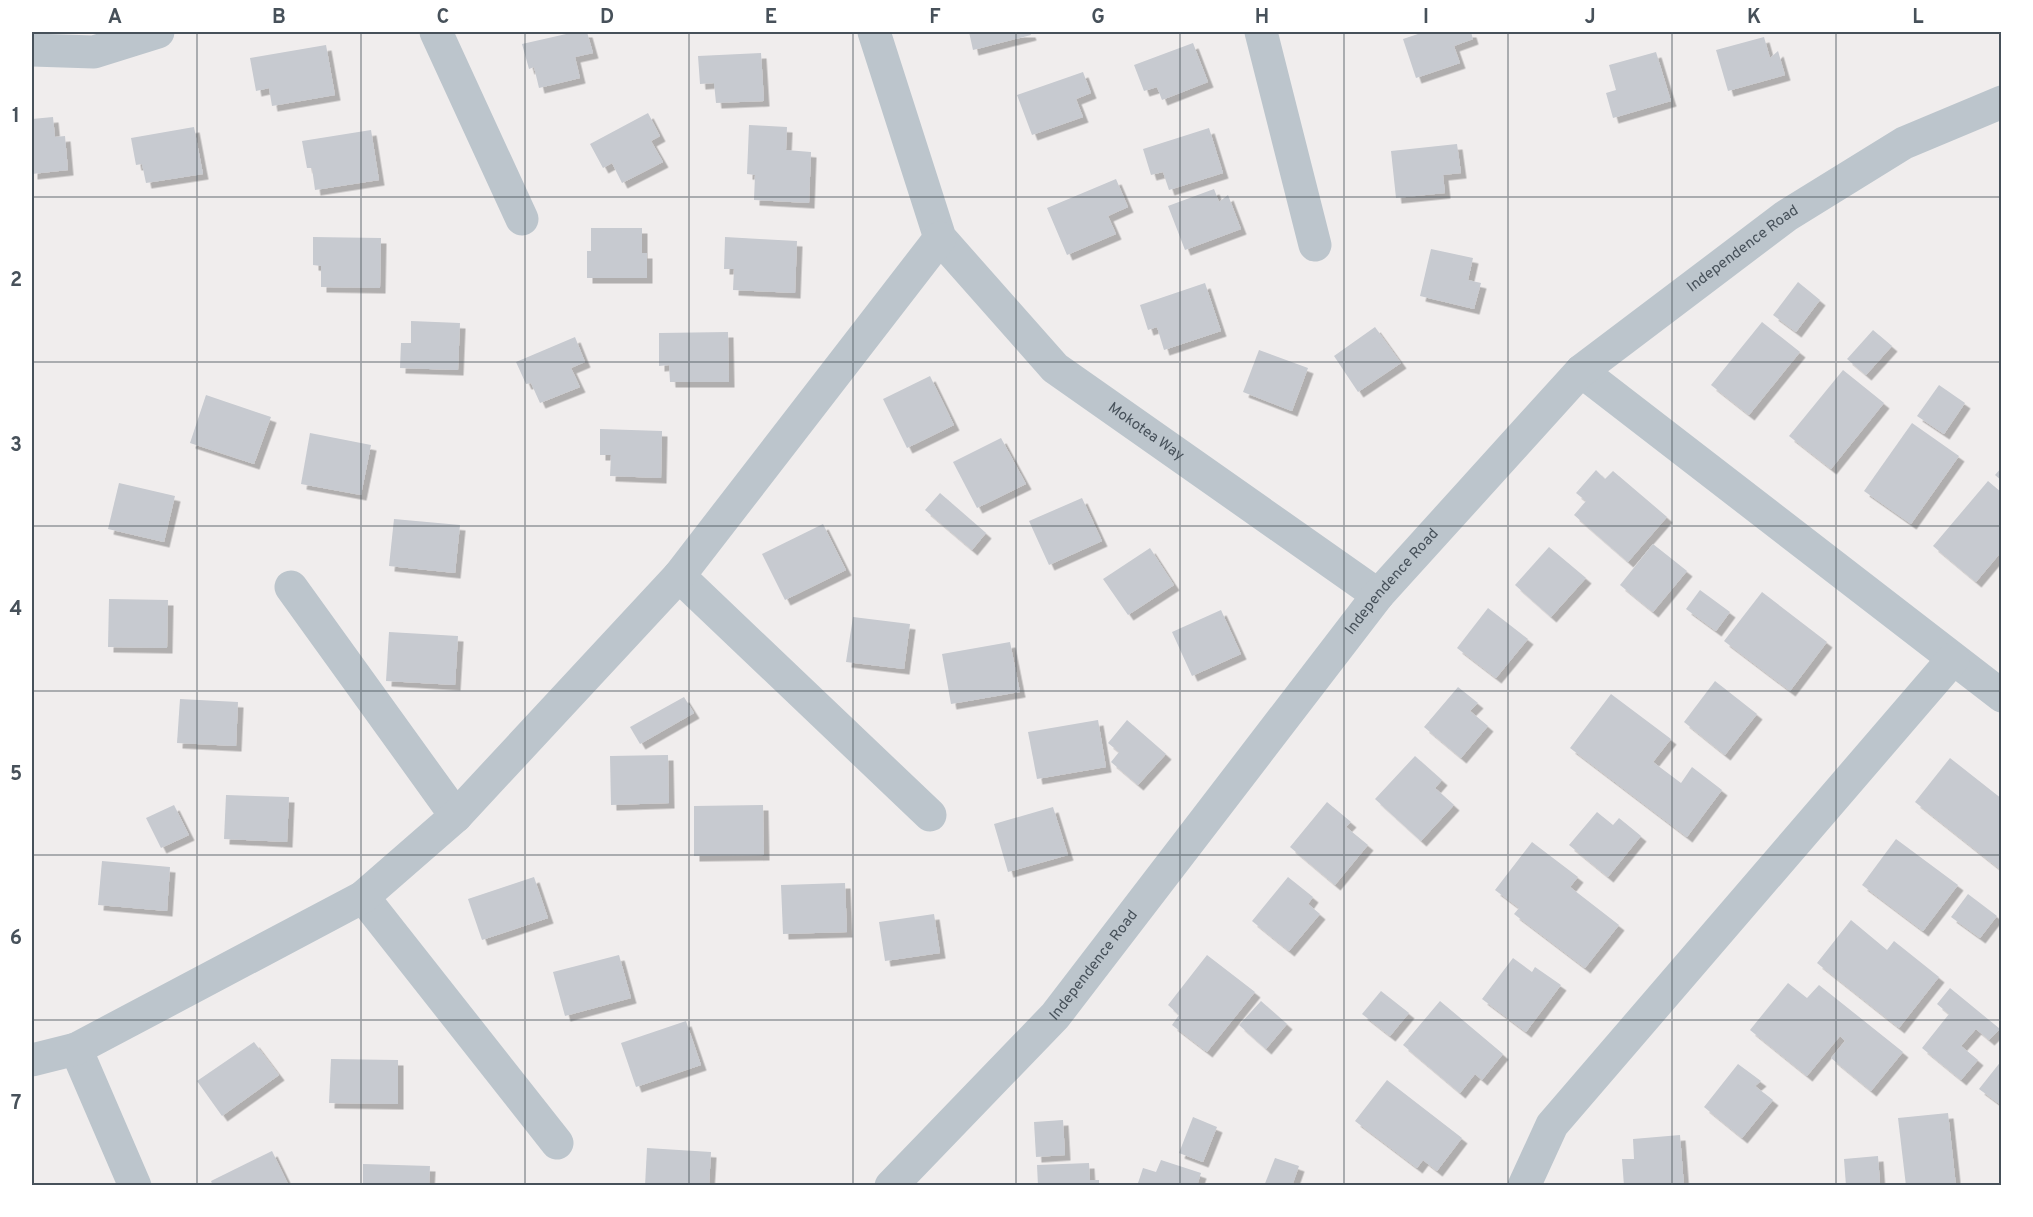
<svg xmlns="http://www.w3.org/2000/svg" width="2033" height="1217" font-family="Overpass,sans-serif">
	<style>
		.building { fill: #c7cad0; filter: url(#shadow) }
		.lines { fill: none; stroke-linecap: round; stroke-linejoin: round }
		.minor { stroke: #bcc5cc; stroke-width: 33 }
		.tertiary { stroke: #bcc5cc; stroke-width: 33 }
		.grid { fill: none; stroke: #47515a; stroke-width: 1.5; stroke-opacity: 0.55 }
		.labels { text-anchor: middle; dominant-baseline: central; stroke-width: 5; stroke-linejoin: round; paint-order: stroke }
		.street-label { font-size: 15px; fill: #47515a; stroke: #fff }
		.neatline { fill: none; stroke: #47515a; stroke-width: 2 }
		.grid-label { font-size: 20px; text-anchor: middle; font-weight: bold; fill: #47515a }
	</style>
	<defs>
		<filter id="shadow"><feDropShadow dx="5.5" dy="5.5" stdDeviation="0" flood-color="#0004"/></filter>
	</defs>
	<rect width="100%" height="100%" fill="#f0eded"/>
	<g class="building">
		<path d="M 575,32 L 587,32 L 593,53 L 575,57 L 580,78 L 539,88 L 534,67 L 529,69 L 522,44 Z"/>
		<path d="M 969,32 L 1030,32 L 1031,35 L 973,50 Z"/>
		<path d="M 1424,32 L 1471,32 L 1473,39 L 1454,46 L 1460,63 L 1416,78 L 1403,39 Z"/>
		<path d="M 1764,37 L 1770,58 L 1778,51 L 1785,75 L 1728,91 L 1716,50 Z"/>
		<path d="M 1193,43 L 1208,82 L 1162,100 L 1157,87 L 1144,91 L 1134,65 Z"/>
		<path d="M 326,45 L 335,95 L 272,106 L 269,88 L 256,91 L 250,58 Z"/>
		<path d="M 1656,52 L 1671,101 L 1613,118 L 1606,93 L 1616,90 L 1609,65 Z"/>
		<path d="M 761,53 L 764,101 L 716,103 L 714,83 L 700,84 L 698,56 Z"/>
		<path d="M 1083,72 L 1091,93 L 1076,99 L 1083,117 L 1032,135 L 1017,95 Z"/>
		<path d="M 648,113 L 660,136 L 651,141 L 663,162 L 622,183 L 612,163 L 603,168 L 590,144 Z"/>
		<path d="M 53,117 L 55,137 L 65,136 L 68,170 L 32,174 L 32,119 Z"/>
		<path d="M 749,125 L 787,127 L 786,150 L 811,152 L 809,203 L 754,200 L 755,175 L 747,174 Z"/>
		<path d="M 194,127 L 203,174 L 146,183 L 142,164 L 136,165 L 131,138 Z"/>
		<path d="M 1209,128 L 1223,173 L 1169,190 L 1163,172 L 1151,175 L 1143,149 Z"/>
		<path d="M 371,130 L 379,180 L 315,190 L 312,168 L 307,168 L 302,141 Z"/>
		<path d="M 1457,144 L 1461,173 L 1443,175 L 1445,193 L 1396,198 L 1391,151 Z"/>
		<path d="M 1116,179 L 1128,207 L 1108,216 L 1116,234 L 1067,255 L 1047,208 Z"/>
		<path d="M 1214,189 L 1219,202 L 1228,195 L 1241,229 L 1185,250 L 1168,206 Z"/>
		<path d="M 591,228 L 642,228 L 642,253 L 647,253 L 647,278 L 587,278 L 587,251 L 591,251 Z"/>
		<path d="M 313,237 L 381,238 L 380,288 L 321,287 L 321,266 L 313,265 Z"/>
		<path d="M 725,237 L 797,241 L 795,293 L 733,290 L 734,269 L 724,269 Z"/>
		<path d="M 1431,249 L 1473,258 L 1468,280 L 1481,283 L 1474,309 L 1420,296 Z"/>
		<path d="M 1798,282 L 1820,300 L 1796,332 L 1773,315 Z"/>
		<path d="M 1205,283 L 1221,331 L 1164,350 L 1157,327 L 1148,330 L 1140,305 Z"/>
		<path d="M 411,321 L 460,323 L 458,370 L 400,368 L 401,343 L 411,343 Z"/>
		<path d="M 1762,322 L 1800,352 L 1749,415 L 1711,385 Z"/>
		<path d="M 1375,327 L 1401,363 L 1358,392 L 1334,356 Z"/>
		<path d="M 1873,330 L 1892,346 L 1866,375 L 1847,359 Z"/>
		<path d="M 728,332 L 729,382 L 670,382 L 669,365 L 659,366 L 659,333 Z"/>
		<path d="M 575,337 L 585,362 L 571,368 L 580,387 L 540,403 L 531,383 L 526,384 L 516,362 Z"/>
		<path d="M 1259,350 L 1308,368 L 1292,411 L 1243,392 Z"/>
		<path d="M 1843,370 L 1884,403 L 1831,469 L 1789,436 Z"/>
		<path d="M 930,376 L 954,425 L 907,448 L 883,399 Z"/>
		<path d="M 1939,385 L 1965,403 L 1944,434 L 1917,416 Z"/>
		<path d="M 206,395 L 271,417 L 254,464 L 190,443 Z"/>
		<path d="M 1912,423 L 1959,456 L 1911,524 L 1864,491 Z"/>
		<path d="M 600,429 L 662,431 L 661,478 L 610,476 L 611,455 L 600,455 Z"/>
		<path d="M 310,433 L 371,445 L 361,495 L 301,484 Z"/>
		<path d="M 1001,438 L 1026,484 L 977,508 L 953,462 Z"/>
		<path d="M 2002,467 L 2002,481 L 1995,475 Z"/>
		<path d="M 1596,470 L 1605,479 L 1613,471 L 1667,517 L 1628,562 L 1574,515 L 1586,501 L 1576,493 Z"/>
		<path d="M 1988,481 L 2002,493 L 2002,551 L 1976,582 L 1933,546 Z"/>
		<path d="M 119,483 L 175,496 L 164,542 L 108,529 Z"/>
		<path d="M 940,493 L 986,533 L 972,550 L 925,510 Z"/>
		<path d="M 1082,498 L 1102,541 L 1049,565 L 1029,521 Z"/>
		<path d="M 394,519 L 460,525 L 455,573 L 389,566 Z"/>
		<path d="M 823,524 L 846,570 L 785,600 L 762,554 Z"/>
		<path d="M 1653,544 L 1687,571 L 1653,612 L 1620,585 Z"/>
		<path d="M 1549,547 L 1586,578 L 1551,617 L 1515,585 Z"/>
		<path d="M 1150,548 L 1174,585 L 1128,615 L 1103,579 Z"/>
		<path d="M 1700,590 L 1730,612 L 1716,631 L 1686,609 Z"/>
		<path d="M 1762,592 L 1827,642 L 1790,691 L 1724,641 Z"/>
		<path d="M 109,599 L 168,600 L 167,648 L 108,647 Z"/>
		<path d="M 1488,608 L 1528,639 L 1496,678 L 1457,648 Z"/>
		<path d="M 1221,610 L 1241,654 L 1192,676 L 1172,632 Z"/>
		<path d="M 853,617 L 910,624 L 904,669 L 846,662 Z"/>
		<path d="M 389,632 L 458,636 L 455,685 L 386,681 Z"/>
		<path d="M 1010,642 L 1020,692 L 951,704 L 942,654 Z"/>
		<path d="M 1715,681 L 1757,714 L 1725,755 L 1684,722 Z"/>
		<path d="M 1458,687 L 1478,703 L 1470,711 L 1488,726 L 1461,758 L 1424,727 Z"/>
		<path d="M 1611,694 L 1671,739 L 1653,762 L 1681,783 L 1692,767 L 1722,790 L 1687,837 L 1570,748 Z"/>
		<path d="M 684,697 L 694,713 L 640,744 L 630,727 Z"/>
		<path d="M 180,699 L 238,702 L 236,746 L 177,743 Z"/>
		<path d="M 1098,720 L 1106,767 L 1037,779 L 1028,732 Z"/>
		<path d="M 1127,720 L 1166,754 L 1138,785 L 1111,762 L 1119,752 L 1108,743 Z"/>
		<path d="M 668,755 L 669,803 L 611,805 L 610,756 Z"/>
		<path d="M 1415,756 L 1442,780 L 1435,788 L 1454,805 L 1421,841 L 1375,799 Z"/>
		<path d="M 1950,758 L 2002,799 L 2002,871 L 1915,802 Z"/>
		<path d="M 226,795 L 289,797 L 287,842 L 224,839 Z"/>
		<path d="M 1327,802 L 1351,822 L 1346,827 L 1368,845 L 1335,885 L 1290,847 Z"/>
		<path d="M 174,805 L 189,835 L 161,848 L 146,818 Z"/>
		<path d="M 763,805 L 764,855 L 694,856 L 694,806 Z"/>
		<path d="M 1053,807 L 1068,855 L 1008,872 L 994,824 Z"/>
		<path d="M 1597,812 L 1613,825 L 1619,818 L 1641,836 L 1608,877 L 1569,845 Z"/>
		<path d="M 1896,839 L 1958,885 L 1923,931 L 1862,885 Z"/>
		<path d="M 1532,842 L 1578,877 L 1570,887 L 1619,925 L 1585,968 L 1514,914 L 1519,908 L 1495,890 Z"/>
		<path d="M 102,861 L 170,867 L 167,911 L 98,905 Z"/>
		<path d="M 534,877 L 548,918 L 482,940 L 468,899 Z"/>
		<path d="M 1288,877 L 1313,897 L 1308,904 L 1320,914 L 1289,951 L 1252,921 Z"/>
		<path d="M 845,883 L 847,932 L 783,934 L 781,885 Z"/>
		<path d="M 1968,894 L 1997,916 L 1980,938 L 1951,917 Z"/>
		<path d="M 934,914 L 940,953 L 885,961 L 879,922 Z"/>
		<path d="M 1851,920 L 1887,950 L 1894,941 L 1939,977 L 1899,1028 L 1817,963 Z"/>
		<path d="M 619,955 L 631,998 L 565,1016 L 553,972 Z"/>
		<path d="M 1207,955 L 1255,992 L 1207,1052 L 1172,1025 L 1179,1015 L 1168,1005 Z"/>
		<path d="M 1513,958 L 1532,972 L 1535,967 L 1561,985 L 1526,1032 L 1482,999 Z"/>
		<path d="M 1788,983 L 1807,998 L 1819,985 L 1903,1052 L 1871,1091 L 1831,1058 L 1845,1041 L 1840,1036 L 1807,1076 L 1750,1030 Z"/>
		<path d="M 1950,988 L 2000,1029 L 1989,1040 L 1976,1029 L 1961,1046 L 1978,1060 L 1961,1080 L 1922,1048 L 1949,1014 L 1937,1004 Z"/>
		<path d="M 1381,991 L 1409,1013 L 1390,1036 L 1362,1014 Z"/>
		<path d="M 1261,1001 L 1287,1024 L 1266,1049 L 1239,1025 Z"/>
		<path d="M 1440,1001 L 1503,1054 L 1482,1080 L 1475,1074 L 1460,1093 L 1403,1045 Z"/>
		<path d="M 686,1021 L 701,1065 L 636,1087 L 621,1043 Z"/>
		<path d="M 254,1042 L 279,1075 L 222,1116 L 197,1081 Z"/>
		<path d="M 331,1059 L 398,1060 L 398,1104 L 329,1103 Z"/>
		<path d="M 2002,1060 L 2002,1106 L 1979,1089 Z"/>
		<path d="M 1738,1064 L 1761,1081 L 1755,1086 L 1773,1100 L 1742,1138 L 1704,1107 Z"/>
		<path d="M 1387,1080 L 1462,1138 L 1437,1171 L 1423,1160 L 1417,1168 L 1355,1121 Z"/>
		<path d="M 1948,1113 L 1956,1186 L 1906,1186 L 1898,1118 Z"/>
		<path d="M 1193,1117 L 1217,1127 L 1203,1162 L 1179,1153 Z"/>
		<path d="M 1063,1120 L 1065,1155 L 1036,1157 L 1034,1122 Z"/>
		<path d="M 1680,1135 L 1684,1186 L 1624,1186 L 1622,1159 L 1634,1159 L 1633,1139 Z"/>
		<path d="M 647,1148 L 711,1152 L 709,1186 L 645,1186 Z"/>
		<path d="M 272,1151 L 289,1186 L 213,1186 L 211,1181 Z"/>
		<path d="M 1878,1156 L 1880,1184 L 1846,1186 L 1844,1159 Z"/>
		<path d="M 1275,1158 L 1299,1166 L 1292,1186 L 1264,1186 Z"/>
		<path d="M 1161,1160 L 1201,1173 L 1197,1186 L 1137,1186 L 1143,1168 L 1156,1172 Z"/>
		<path d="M 1089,1163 L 1090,1180 L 1099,1180 L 1099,1186 L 1038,1186 L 1037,1165 Z"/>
		<path d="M 363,1164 L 430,1166 L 429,1186 L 363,1186 Z"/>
	</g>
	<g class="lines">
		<g class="minor">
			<path d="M 436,32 L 522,219"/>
			<path id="s1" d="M 874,32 L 940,238 L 1055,368 L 1378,595"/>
			<path d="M 1261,32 L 1315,245"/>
			<path d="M 32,50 L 94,52 L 158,32"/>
			<path d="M 1581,371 L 2002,696"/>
			<path d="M 679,576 L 930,815"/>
			<path d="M 291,587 L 456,816"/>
			<path d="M 363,897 L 557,1143"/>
			<path d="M 76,1049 L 135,1186"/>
			<path d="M 32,1060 L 76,1049 L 363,897 L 456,816 L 679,576 L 940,238"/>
			<path d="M 1524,1186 L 1552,1125 L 1953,659"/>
		</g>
		<path class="tertiary" id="s2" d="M 891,1186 L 1055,1016 L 1378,595 L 1581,371 L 1786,216 L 1904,143 L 2002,102"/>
	</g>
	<path class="grid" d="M 197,32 L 197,1186M 361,32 L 361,1186M 525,32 L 525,1186M 689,32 L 689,1186M 853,32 L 853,1186M 1016,32 L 1016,1186M 1180,32 L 1180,1186M 1344,32 L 1344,1186M 1508,32 L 1508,1186M 1672,32 L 1672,1186M 1836,32 L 1836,1186M 32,197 L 2002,197M 32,362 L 2002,362M 32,526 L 2002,526M 32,691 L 2002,691M 32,855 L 2002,855M 32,1020 L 2002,1020"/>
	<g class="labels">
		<g class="street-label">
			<text stroke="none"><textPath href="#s2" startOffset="1272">Independence Road</textPath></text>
			<text stroke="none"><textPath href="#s1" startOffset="501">Mokotea Way</textPath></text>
			<text stroke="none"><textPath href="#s2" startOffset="786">Independence Road</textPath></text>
			<text stroke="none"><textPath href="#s2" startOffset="300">Independence Road</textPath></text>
		</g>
	</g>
	<rect width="2033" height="1217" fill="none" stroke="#ffffff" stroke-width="66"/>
	<rect x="33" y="33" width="1967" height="1151" class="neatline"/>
	<g class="grid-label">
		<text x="115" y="23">A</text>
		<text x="279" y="23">B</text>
		<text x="443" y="23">C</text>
		<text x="607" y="23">D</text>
		<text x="771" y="23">E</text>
		<text x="935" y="23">F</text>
		<text x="1098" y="23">G</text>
		<text x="1262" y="23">H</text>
		<text x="1426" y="23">I</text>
		<text x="1590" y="23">J</text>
		<text x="1754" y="23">K</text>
		<text x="1918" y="23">L</text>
		<text x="16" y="122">1</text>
		<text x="16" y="286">2</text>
		<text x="16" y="451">3</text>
		<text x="16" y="615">4</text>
		<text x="16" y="780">5</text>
		<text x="16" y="944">6</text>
		<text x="16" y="1109">7</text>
	</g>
</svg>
